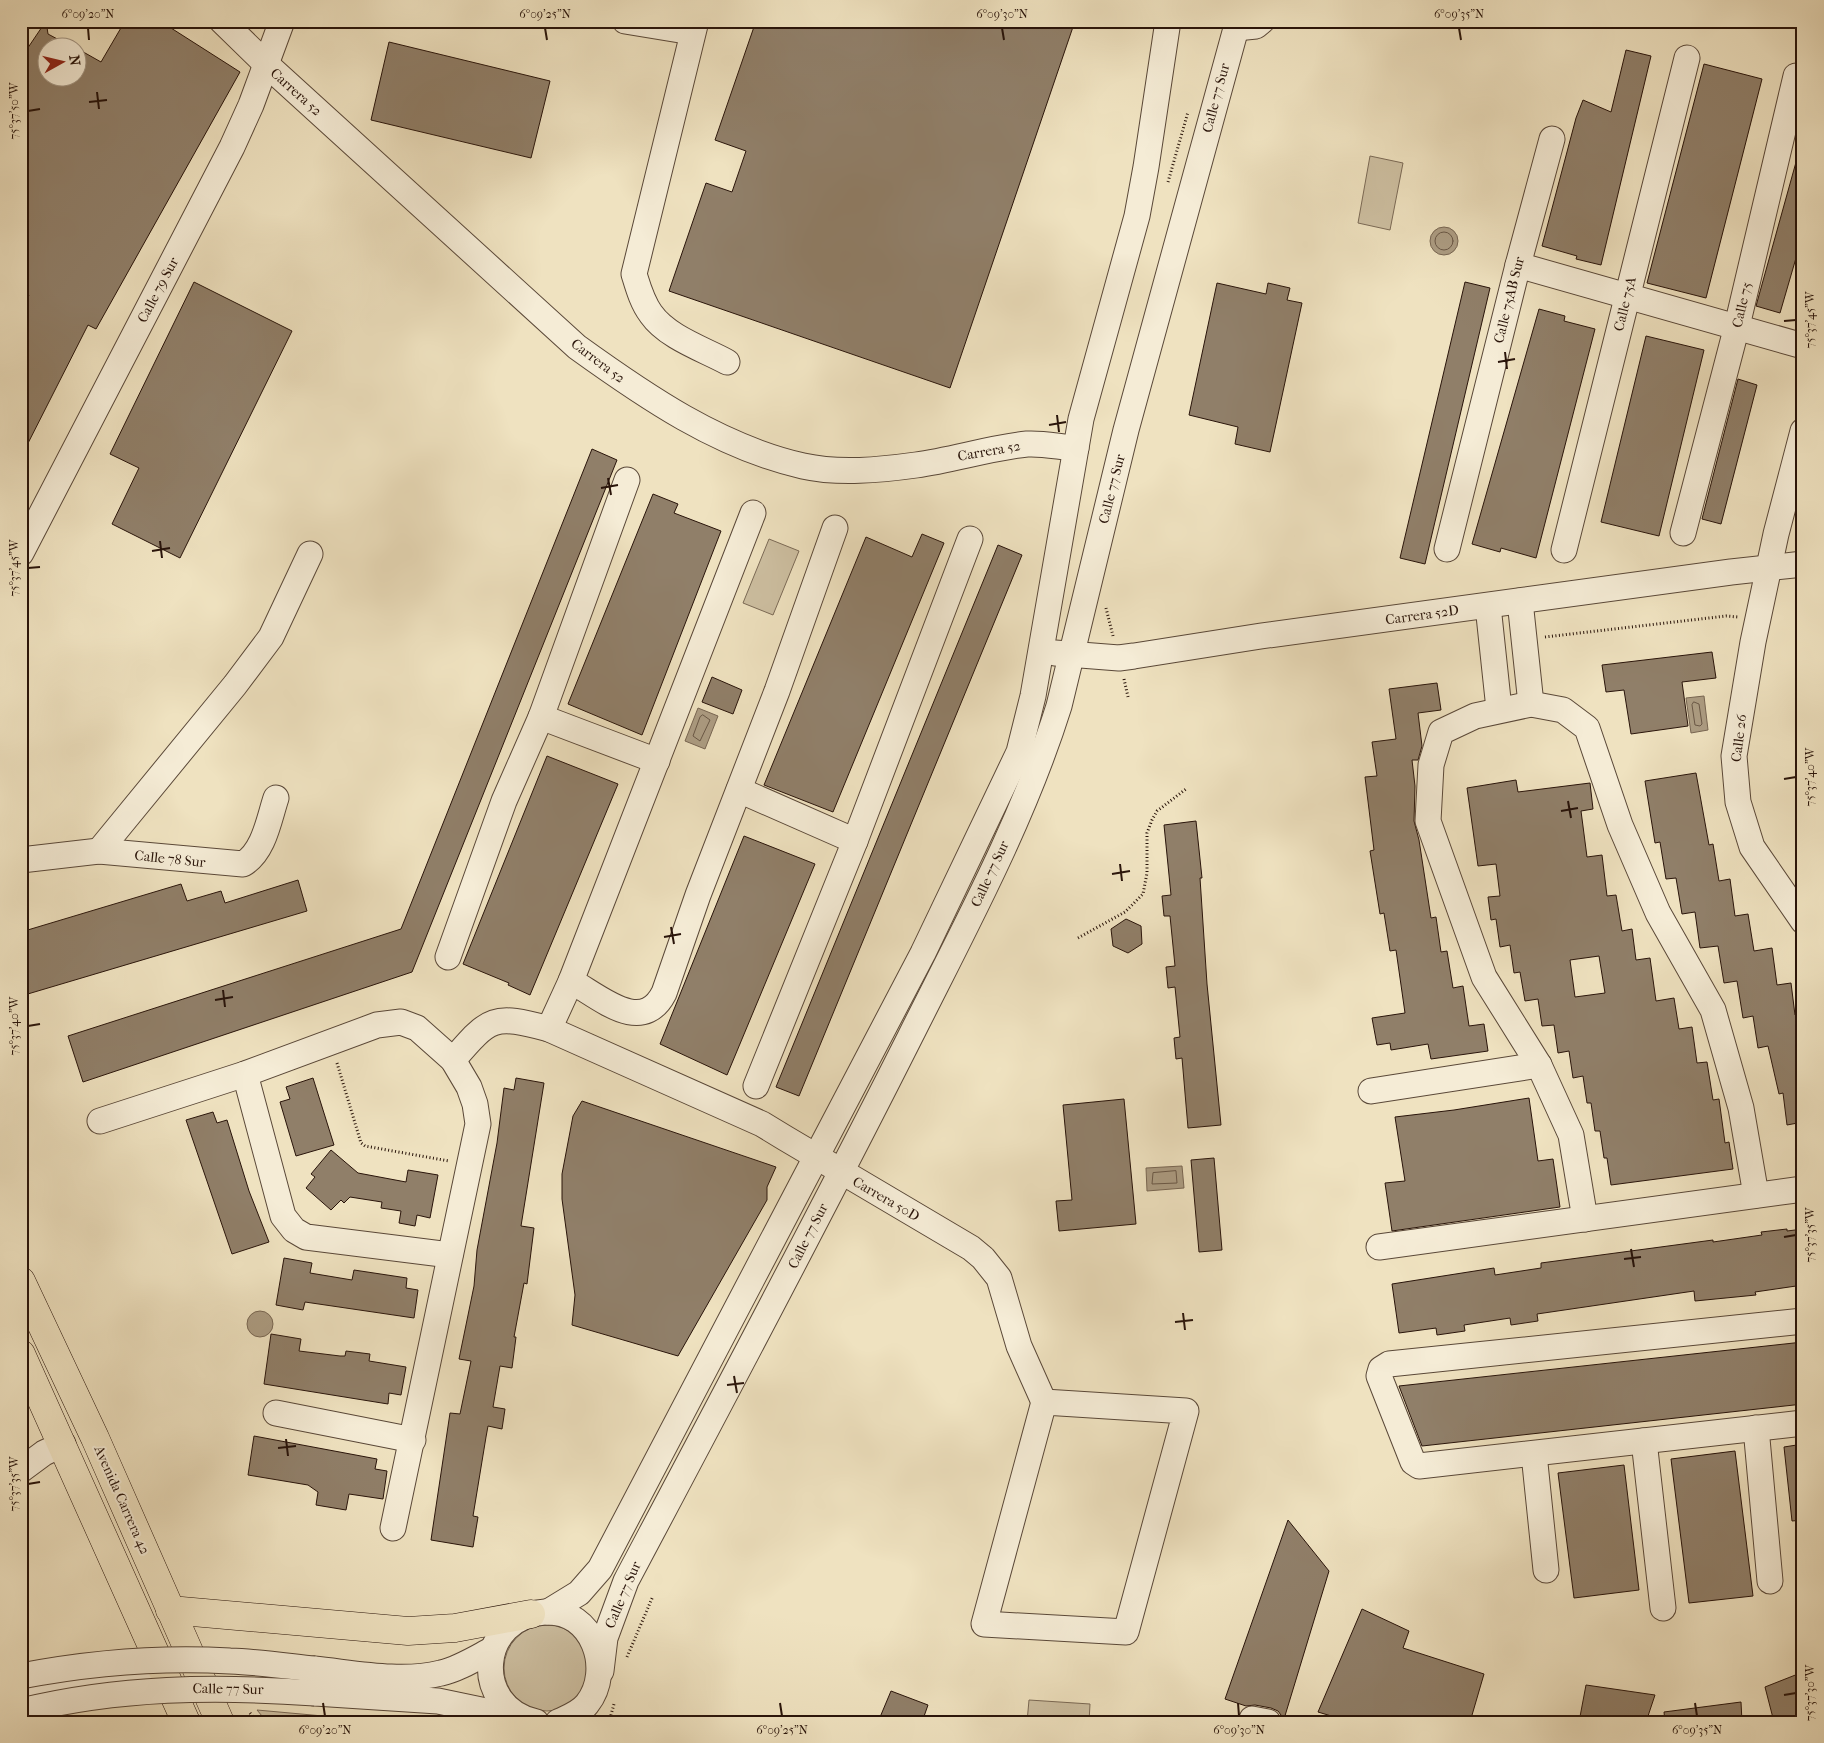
<svg xmlns="http://www.w3.org/2000/svg" width="1824" height="1743" font-family="'IM FELL French Canon',serif">
	<style>
		.green { fill: #cdbfa1; stroke: #7b6a56 }
		.water { fill: #ac9c82; stroke: #786652 }
		.lines { fill: none; stroke-linecap: round; stroke-linejoin: round }
		.shore { stroke: #6a5846; stroke-width: 1 }
		.building { fill: #907f69; stroke: #29140a; fill-rule: evenodd }
		.minor-casing { stroke: #5a4838; stroke-width: 27 }
		.highway-casing { stroke: #29140a; stroke-width: 29 }
		.path { stroke: #29140a; stroke-width: 3; stroke-dasharray: 1 2.5; stroke-linecap: butt }
		.minor { stroke: #f5ecd6; stroke-width: 25 }
		.highway { stroke: #efe2c0; stroke-width: 28 }
		.minor-bridge-casing { stroke: #5a4838; stroke-width: 27; stroke-linecap: butt }
		.minor-bridge { stroke: #f5ecd6; stroke-width: 25 }
		.ticks { fill: none; stroke: #29140a; stroke-width: 2 }
		.labels { text-anchor: middle; dominant-baseline: central; stroke-width: 4; stroke-linejoin: round; paint-order: stroke }
		.street-label { font-size: 14px; fill: #29140a; stroke: #f5ecd6 }
		.neatline { fill: none; stroke: #29140a; stroke-width: 2 }
		.ticks-label { font-size: 12px; text-anchor: middle; fill: #29140a }
	</style>
	<rect width="100%" height="100%" fill="#efe2c0"/>
	<filter id="stains"><feTurbulence type="fractalNoise" baseFrequency=".004" numOctaves="4"/><feColorMatrix values="0 0 0 0 .2 0 0 0 0 .09 0 0 0 0 .02 0 0 0 .5 -.17"/></filter>
	<radialGradient id="worn" r=".72"><stop offset=".6" stop-color="#630" stop-opacity="0"/><stop offset="1" stop-color="#630" stop-opacity=".3"/></radialGradient>
	<g class="green">
		<path d="M 1370,156 L 1403,163 L 1390,230 L 1358,223 Z"/>
		<path d="M 769,539 L 799,551 L 773,615 L 743,603 Z"/>
		<circle cx="547" cy="1668" r="43"/>
		<path d="M 1029,1700 L 1090,1704 L 1089,1722 L 1027,1722 Z"/>
		<path d="M 257,1710 L 389,1722 L 267,1722 Z"/>
	</g>
	<g class="water">
		<circle cx="1444" cy="241" r="14"/>
		<path d="M 1704,696 L 1708,730 L 1691,733 L 1686,698 Z"/>
		<path d="M 698,708 L 718,716 L 705,749 L 685,741 Z"/>
		<path d="M 1182,1166 L 1184,1188 L 1147,1191 L 1146,1168 Z"/>
		<circle cx="260" cy="1324" r="13"/>
	</g>
	<g class="lines">
		<g class="shore">
			<circle cx="1444" cy="241" r="9"/>
			<path d="M 1694,702 L 1699,704 L 1702,724 L 1700,726 L 1695,725 L 1692,705 Z"/>
			<path d="M 703,715 L 710,720 L 700,741 L 693,736 L 700,717 Z"/>
			<path d="M 1176,1171 L 1177,1183 L 1152,1184 L 1153,1173 Z"/>
		</g>
	</g>
	<g class="building">
		<path d="M 46,21 L 48,34 L 74,48 L 48,48 L 48,78 L 78,78 L 78,49 L 101,62 L 125,21 L 160,21 L 240,72 L 96,329 L 88,325 L 21,457 L 21,310 L 29,295 L 21,291 L 21,58 Z"/>
		<path d="M 756,21 L 1075,21 L 950,388 L 669,291 L 706,183 L 732,192 L 746,151 L 715,140 Z"/>
		<path d="M 389,42 L 550,81 L 531,158 L 371,120 Z"/>
		<path d="M 1626,50 L 1651,56 L 1601,265 L 1576,259 L 1577,256 L 1542,246 L 1576,118 L 1583,100 L 1611,112 Z"/>
		<path d="M 1704,64 L 1762,79 L 1706,298 L 1647,283 Z"/>
		<path d="M 1798,155 L 1803,155 L 1803,234 L 1780,313 L 1756,306 Z"/>
		<path d="M 194,282 L 292,331 L 180,558 L 112,524 L 139,468 L 110,454 Z"/>
		<path d="M 1465,282 L 1490,288 L 1425,564 L 1400,558 Z"/>
		<path d="M 1217,283 L 1266,294 L 1268,283 L 1290,288 L 1287,300 L 1302,303 L 1270,452 L 1235,444 L 1238,427 L 1189,415 Z"/>
		<path d="M 1539,309 L 1565,316 L 1564,321 L 1595,329 L 1536,558 L 1501,548 L 1500,552 L 1472,544 Z"/>
		<path d="M 1646,336 L 1704,350 L 1659,536 L 1601,522 Z"/>
		<path d="M 1738,379 L 1757,385 L 1721,524 L 1702,519 Z"/>
		<path d="M 592,449 L 617,460 L 412,972 L 83,1082 L 68,1036 L 401,929 Z"/>
		<path d="M 653,494 L 678,504 L 674,513 L 721,531 L 642,735 L 568,704 Z"/>
		<path d="M 922,534 L 944,543 L 833,812 L 764,785 L 866,537 L 912,557 Z"/>
		<path d="M 998,545 L 1022,555 L 799,1096 L 776,1087 Z"/>
		<path d="M 1712,652 L 1716,678 L 1682,682 L 1688,726 L 1631,734 L 1624,690 L 1606,692 L 1602,665 Z"/>
		<path d="M 712,677 L 742,690 L 733,714 L 702,702 Z"/>
		<path d="M 1437,683 L 1441,710 L 1418,713 L 1422,746 L 1418,760 L 1412,760 L 1415,786 L 1414,821 L 1419,840 L 1431,918 L 1436,917 L 1441,952 L 1447,951 L 1453,988 L 1463,986 L 1469,1026 L 1484,1024 L 1488,1051 L 1431,1059 L 1428,1044 L 1391,1050 L 1390,1043 L 1377,1045 L 1372,1018 L 1405,1013 L 1396,950 L 1390,951 L 1384,913 L 1380,914 L 1370,851 L 1374,850 L 1365,777 L 1377,776 L 1372,742 L 1396,739 L 1389,689 Z"/>
		<path d="M 547,756 L 618,784 L 530,995 L 508,985 L 509,983 L 463,964 Z"/>
		<path d="M 1696,773 L 1709,845 L 1713,844 L 1719,881 L 1730,879 L 1735,916 L 1748,914 L 1754,951 L 1772,948 L 1777,985 L 1791,983 L 1795,1015 L 1803,1013 L 1803,1122 L 1787,1125 L 1783,1093 L 1779,1094 L 1768,1046 L 1758,1048 L 1753,1016 L 1743,1018 L 1737,981 L 1724,983 L 1718,946 L 1700,948 L 1695,912 L 1682,914 L 1676,878 L 1666,879 L 1660,842 L 1655,843 L 1645,781 Z"/>
		<path d="M 1516,780 L 1518,792 L 1590,783 L 1593,809 L 1581,811 L 1587,857 L 1602,855 L 1607,896 L 1616,895 L 1622,931 L 1632,929 L 1636,960 L 1650,958 L 1656,1001 L 1674,998 L 1679,1029 L 1692,1027 L 1697,1063 L 1707,1062 L 1713,1100 L 1719,1099 L 1725,1143 L 1729,1142 L 1733,1169 L 1611,1185 L 1607,1158 L 1604,1158 L 1600,1131 L 1595,1131 L 1591,1103 L 1587,1103 L 1583,1076 L 1573,1078 L 1569,1051 L 1558,1053 L 1554,1025 L 1542,1026 L 1538,999 L 1525,1001 L 1520,972 L 1514,973 L 1510,945 L 1500,947 L 1496,919 L 1491,920 L 1488,897 L 1500,896 L 1496,864 L 1478,866 L 1467,788 ZM 1599,956 L 1605,993 L 1575,997 L 1570,960 Z"/>
		<path d="M 1196,821 L 1202,878 L 1200,878 L 1207,984 L 1221,1125 L 1188,1128 L 1182,1058 L 1176,1059 L 1174,1038 L 1180,1037 L 1175,987 L 1168,988 L 1166,967 L 1175,966 L 1170,916 L 1164,916 L 1162,896 L 1171,895 L 1164,825 Z"/>
		<path d="M 744,836 L 815,864 L 727,1075 L 660,1044 Z"/>
		<path d="M 298,880 L 307,911 L 21,996 L 21,932 L 181,884 L 187,901 L 221,891 L 225,903 Z"/>
		<path d="M 1126,919 L 1141,926 L 1142,944 L 1128,953 L 1113,946 L 1111,929 Z"/>
		<path d="M 313,1078 L 334,1145 L 296,1156 L 280,1102 L 290,1099 L 286,1087 Z"/>
		<path d="M 516,1078 L 544,1083 L 521,1226 L 534,1228 L 527,1284 L 524,1283 L 514,1337 L 516,1337 L 512,1368 L 500,1366 L 493,1407 L 505,1409 L 502,1429 L 488,1426 L 486,1437 L 473,1516 L 478,1517 L 473,1547 L 431,1540 L 450,1413 L 460,1414 L 471,1361 L 459,1359 L 474,1286 L 477,1250 L 497,1143 L 504,1088 L 514,1090 Z"/>
		<path d="M 1529,1098 L 1538,1161 L 1553,1159 L 1560,1207 L 1392,1231 L 1385,1183 L 1405,1181 L 1395,1117 L 1454,1110 Z"/>
		<path d="M 1124,1099 L 1136,1224 L 1059,1231 L 1056,1201 L 1072,1200 L 1063,1105 Z"/>
		<path d="M 582,1101 L 776,1167 L 767,1187 L 767,1200 L 678,1356 L 572,1325 L 575,1295 L 562,1199 L 562,1174 L 573,1116 Z"/>
		<path d="M 213,1112 L 217,1123 L 227,1120 L 249,1191 L 269,1242 L 232,1254 L 186,1120 Z"/>
		<path d="M 331,1150 L 358,1173 L 406,1182 L 408,1170 L 438,1175 L 430,1218 L 417,1215 L 415,1226 L 399,1223 L 401,1211 L 381,1208 L 382,1202 L 350,1197 L 344,1203 L 341,1200 L 331,1210 L 306,1188 L 315,1177 L 311,1174 Z"/>
		<path d="M 1214,1158 L 1222,1250 L 1199,1252 L 1191,1160 Z"/>
		<path d="M 1787,1229 L 1787,1231 L 1803,1229 L 1803,1285 L 1755,1292 L 1756,1295 L 1695,1301 L 1694,1291 L 1537,1314 L 1538,1321 L 1511,1325 L 1510,1318 L 1464,1325 L 1465,1331 L 1437,1335 L 1436,1328 L 1399,1333 L 1392,1284 L 1494,1268 L 1495,1275 L 1541,1268 L 1541,1263 L 1713,1240 L 1713,1242 L 1762,1235 L 1761,1232 Z"/>
		<path d="M 284,1258 L 312,1263 L 310,1273 L 352,1280 L 354,1270 L 407,1278 L 406,1288 L 418,1290 L 414,1318 L 305,1302 L 303,1310 L 276,1305 Z"/>
		<path d="M 271,1334 L 301,1339 L 299,1351 L 340,1356 L 345,1356 L 346,1351 L 370,1354 L 369,1361 L 406,1367 L 401,1395 L 389,1393 L 388,1404 L 264,1384 Z"/>
		<path d="M 1803,1342 L 1803,1404 L 1422,1446 L 1399,1386 Z"/>
		<path d="M 254,1436 L 377,1459 L 375,1469 L 387,1471 L 383,1499 L 349,1494 L 346,1510 L 316,1505 L 318,1492 L 308,1485 L 248,1475 Z"/>
		<path d="M 1803,1444 L 1803,1520 L 1792,1521 L 1784,1447 Z"/>
		<path d="M 1735,1451 L 1753,1596 L 1689,1603 L 1671,1459 Z"/>
		<path d="M 1624,1465 L 1639,1590 L 1574,1598 L 1558,1473 Z"/>
		<path d="M 1288,1520 L 1329,1571 L 1284,1719 L 1278,1711 L 1271,1708 L 1255,1705 L 1246,1706 L 1225,1699 Z"/>
		<path d="M 1362,1609 L 1409,1631 L 1403,1648 L 1484,1674 L 1470,1722 L 1351,1722 L 1318,1712 Z"/>
		<path d="M 1803,1672 L 1803,1722 L 1774,1722 L 1765,1687 Z"/>
		<path d="M 1586,1685 L 1655,1695 L 1646,1722 L 1579,1722 Z"/>
		<path d="M 891,1691 L 928,1705 L 922,1722 L 878,1722 Z"/>
		<path d="M 1741,1702 L 1742,1722 L 1665,1722 L 1664,1712 Z"/>
	</g>
	<g class="lines">
		<defs>
			<g id="minor">
				<path d="M 222,21 L 266,64 L 577,347 C 645,396 719,447 803,466 C 839,474 880,470 916,465 C 953,460 989,448 1027,444 C 1043,443 1060,447 1076,448"/>
				<path d="M 625,21 L 692,32"/>
				<path d="M 696,21 L 634,274 C 638,287 642,302 651,314 C 667,337 703,349 727,362"/>
				<path d="M 1236,28 L 1256,26 L 1262,21"/>
				<path d="M 1518,265 L 1803,346"/>
				<path d="M 1803,431 L 1776,534 L 1753,642 L 1734,756 L 1738,802 L 1752,847 L 1803,921"/>
				<path d="M 753,513 L 571,981 C 600,997 642,1036 664,993 L 698,895 L 777,691 L 835,528"/>
				<path d="M 1683,533 L 1737,326 L 1796,76"/>
				<path d="M 1447,549 L 1518,265 L 1552,139"/>
				<path d="M 1564,550 L 1687,58"/>
				<path d="M 21,553 L 232,147 L 251,105 L 282,21"/>
				<path d="M 1520,601 L 1531,704"/>
				<path d="M 1488,606 L 1499,709"/>
				<path d="M 1055,653 L 1119,658 L 1134,656 L 1261,636 L 1731,572 L 1803,564"/>
				<path d="M 541,717 L 657,761"/>
				<path d="M 739,790 L 855,841"/>
				<path d="M 99,851 L 235,685 L 271,637 L 310,554"/>
				<path d="M 21,860 L 99,851 L 243,864 C 264,852 269,819 276,798"/>
				<path d="M 448,957 L 504,801 L 541,717 L 627,480"/>
				<path d="M 549,1029 L 571,981"/>
				<path d="M 453,1060 C 490,1017 493,1014 549,1029 L 762,1124 L 785,1138 L 971,1248 L 983,1258 L 999,1278 L 1019,1346 L 1044,1402"/>
				<path d="M 245,1074 L 283,1216 L 294,1230 L 306,1237 L 450,1255"/>
				<path d="M 756,1086 L 855,841 L 970,539"/>
				<path d="M 1371,1091 L 1539,1065"/>
				<path d="M 100,1121 L 245,1074 L 377,1025 L 401,1022 L 417,1028 L 453,1060 L 469,1087 L 475,1104 L 478,1124 L 393,1528"/>
				<path d="M 1585,1219 L 1571,1135 L 1539,1065 L 1484,977 L 1428,821 L 1431,765 L 1441,732 L 1475,716 L 1531,704 L 1563,710 L 1587,728 L 1620,825 L 1658,913 L 1713,1010 L 1741,1108 L 1756,1195"/>
				<path d="M 1379,1247 L 1803,1189"/>
				<path d="M 1803,1321 L 1389,1364 L 1381,1369 L 1379,1376 L 1413,1462 L 1419,1466 L 1803,1423"/>
				<path d="M 1044,1402 L 1186,1411 L 1126,1632 L 984,1624 Z"/>
				<path d="M 276,1413 L 413,1440"/>
				<path d="M 1756,1428 L 1770,1581"/>
				<path d="M 1644,1441 L 1663,1608"/>
				<path d="M 1534,1454 L 1546,1570"/>
				<path d="M 21,1470 L 44,1453 L 63,1444"/>
				<path d="M 548,1612 L 579,1593 L 600,1569 L 923,953 L 1019,752 L 1033,696 L 1081,419 L 1137,216 L 1146,167 L 1168,21"/>
				<path d="M 314,1669 C 354,1673 401,1683 441,1673 C 459,1669 476,1658 493,1649"/>
				<path d="M 601,1671 L 605,1638 L 626,1581 C 722,1400 818,1220 910,1037 C 964,929 1023,821 1059,706 L 1126,430 L 1238,21"/>
				<path d="M 315,1693 L 438,1701 L 520,1718"/>
				<path d="M 21,1694 L 79,1681 L 158,1671"/>
				<path d="M 1252,1719 L 1268,1722"/>
				<path d="M 536,1722 C 470,1707 478,1616 545,1612 C 593,1609 614,1670 587,1704 C 580,1713 569,1717 558,1722"/>
			</g>
			<g id="highway">
				<path d="M 21,1281 L 95,1438 L 220,1722"/>
				<path d="M 21,1354 L 186,1722"/>
				<path d="M 170,1610 L 408,1631 L 455,1628 L 531,1614"/>
			</g>
		</defs>
		<use href="#minor" class="minor-casing"/>
		<use href="#highway" class="highway-casing"/>
		<g class="path">
			<path d="M 1168,182 L 1188,112"/>
			<path d="M 1106,608 L 1113,636"/>
			<path d="M 1545,637 L 1726,616 L 1738,617"/>
			<path d="M 1124,679 L 1128,697"/>
			<path d="M 1078,938 L 1125,912 L 1143,894 L 1147,873 L 1147,833 L 1152,820 L 1157,811 L 1186,789"/>
			<path d="M 337,1063 L 361,1143 L 365,1146 L 449,1161"/>
			<path d="M 627,1657 L 653,1596"/>
			<path d="M 250,1713 L 257,1722"/>
			<path d="M 609,1722 L 614,1704"/>
		</g>
		<use href="#minor" class="minor"/>
		<use href="#highway" class="highway"/>
		<defs>
			<g id="minor-bridge">
				<path d="M 21,1676 C 89,1663 161,1657 230,1661 C 258,1662 286,1666 314,1669"/>
				<path d="M 21,1711 C 120,1687 214,1686 315,1693"/>
			</g>
		</defs>
		<use href="#minor-bridge" class="minor-bridge-casing"/>
		<use href="#minor-bridge" class="minor-bridge"/>
	</g>
	<path class="ticks" d="M 88,28 L 89,40M 545,28 L 547,40M 1002,28 L 1004,40M 1459,28 L 1461,40M 97,92 L 99,109M 89,102 L 107,100M 28,111 L 40,109M 1784,321 L 1796,320M 1505,352 L 1507,369M 1498,362 L 1515,359M 1057,415 L 1059,432M 1049,425 L 1066,422M 608,478 L 611,495M 601,488 L 618,485M 160,541 L 162,558M 152,551 L 170,548M 28,568 L 40,567M 1784,779 L 1796,777M 1568,801 L 1571,818M 1561,811 L 1578,808M 1120,864 L 1122,881M 1112,874 L 1130,871M 671,927 L 674,944M 664,937 L 681,934M 223,990 L 225,1007M 215,1000 L 233,997M 28,1026 L 40,1024M 1784,1237 L 1796,1235M 1631,1249 L 1634,1267M 1624,1259 L 1641,1257M 1183,1313 L 1185,1330M 1175,1322 L 1193,1320M 734,1376 L 737,1393M 727,1385 L 744,1383M 286,1439 L 288,1456M 278,1448 L 296,1446M 28,1484 L 40,1482M 1784,1695 L 1796,1693M 323,1703 L 325,1716M 780,1703 L 782,1716M 1238,1703 L 1239,1716M 1695,1703 L 1697,1716"/>
	<g class="labels">
		<g class="street-label">
			<text transform="translate(296 92) rotate(42)">Carrera 52</text>
			<text transform="translate(1216 98) rotate(-75)">Calle 77 Sur</text>
			<text transform="translate(158 290) rotate(-62)">Calle 79 Sur</text>
			<text transform="translate(1509 300) rotate(-76)">Calle 75AB Sur</text>
			<text transform="translate(1625 304) rotate(-76)">Calle 75A</text>
			<text transform="translate(1742 305) rotate(-77)">Calle 75</text>
			<text transform="translate(598 361) rotate(37)">Carrera 52</text>
			<text transform="translate(989 451) rotate(-10)">Carrera 52</text>
			<text transform="translate(1112 489) rotate(-76)">Calle 77 Sur</text>
			<text transform="translate(1422 615) rotate(-8)">Carrera 52D</text>
			<text transform="translate(1739 738) rotate(-83)">Calle 26</text>
			<text transform="translate(170 859) rotate(6)">Calle 78 Sur</text>
			<text transform="translate(990 874) rotate(-65)">Calle 77 Sur</text>
			<text transform="translate(886 1199) rotate(30)">Carrera 50D</text>
			<text transform="translate(808 1236) rotate(-63)">Calle 77 Sur</text>
			<text transform="translate(122 1500) rotate(66)">Avenida Carrera 42</text>
			<text transform="translate(623 1595) rotate(-67)">Calle 77 Sur</text>
			<text transform="translate(228 1689) rotate(1)">Calle 77 Sur</text>
		</g>
	</g>
	<rect width="1824" height="1743" fill="none" stroke="#efe2c0" stroke-width="55"/>
	<g transform="translate(62 62) rotate(82)"><circle r="24" fill="#f5ecd6" stroke="#a39684"/>
	<path d="M0-4L9 19L0 12L-9 19Z" fill="#8f2418"/>
	<text y="-8" font-size="14" font-weight="bold" text-anchor="middle" fill="#29140a">N</text>
	</g>
	<rect x="28" y="28" width="1768" height="1688" class="neatline"/>
	<g class="ticks-label">
		<text x="88" y="18">6°09'20"N</text>
		<text x="545" y="18">6°09'25"N</text>
		<text x="1002" y="18">6°09'30"N</text>
		<text x="1459" y="18">6°09'35"N</text>
		<text transform="translate(14 111) rotate(-90)" y="4">75°37'50"W</text>
		<text transform="translate(1810 320) rotate(-90)" y="4">75°37'45"W</text>
		<text transform="translate(14 568) rotate(-90)" y="4">75°37'45"W</text>
		<text transform="translate(1810 777) rotate(-90)" y="4">75°37'40"W</text>
		<text transform="translate(14 1026) rotate(-90)" y="4">75°37'40"W</text>
		<text transform="translate(1810 1235) rotate(-90)" y="4">75°37'35"W</text>
		<text transform="translate(14 1484) rotate(-90)" y="4">75°37'35"W</text>
		<text transform="translate(1810 1693) rotate(-90)" y="4">75°37'30"W</text>
		<text x="325" y="1734">6°09'20"N</text>
		<text x="782" y="1734">6°09'25"N</text>
		<text x="1239" y="1734">6°09'30"N</text>
		<text x="1697" y="1734">6°09'35"N</text>
	</g>
	<rect width="100%" height="100%" filter="url(#stains)"/>
	<rect width="100%" height="100%" fill="url(#worn)"/>
</svg>
